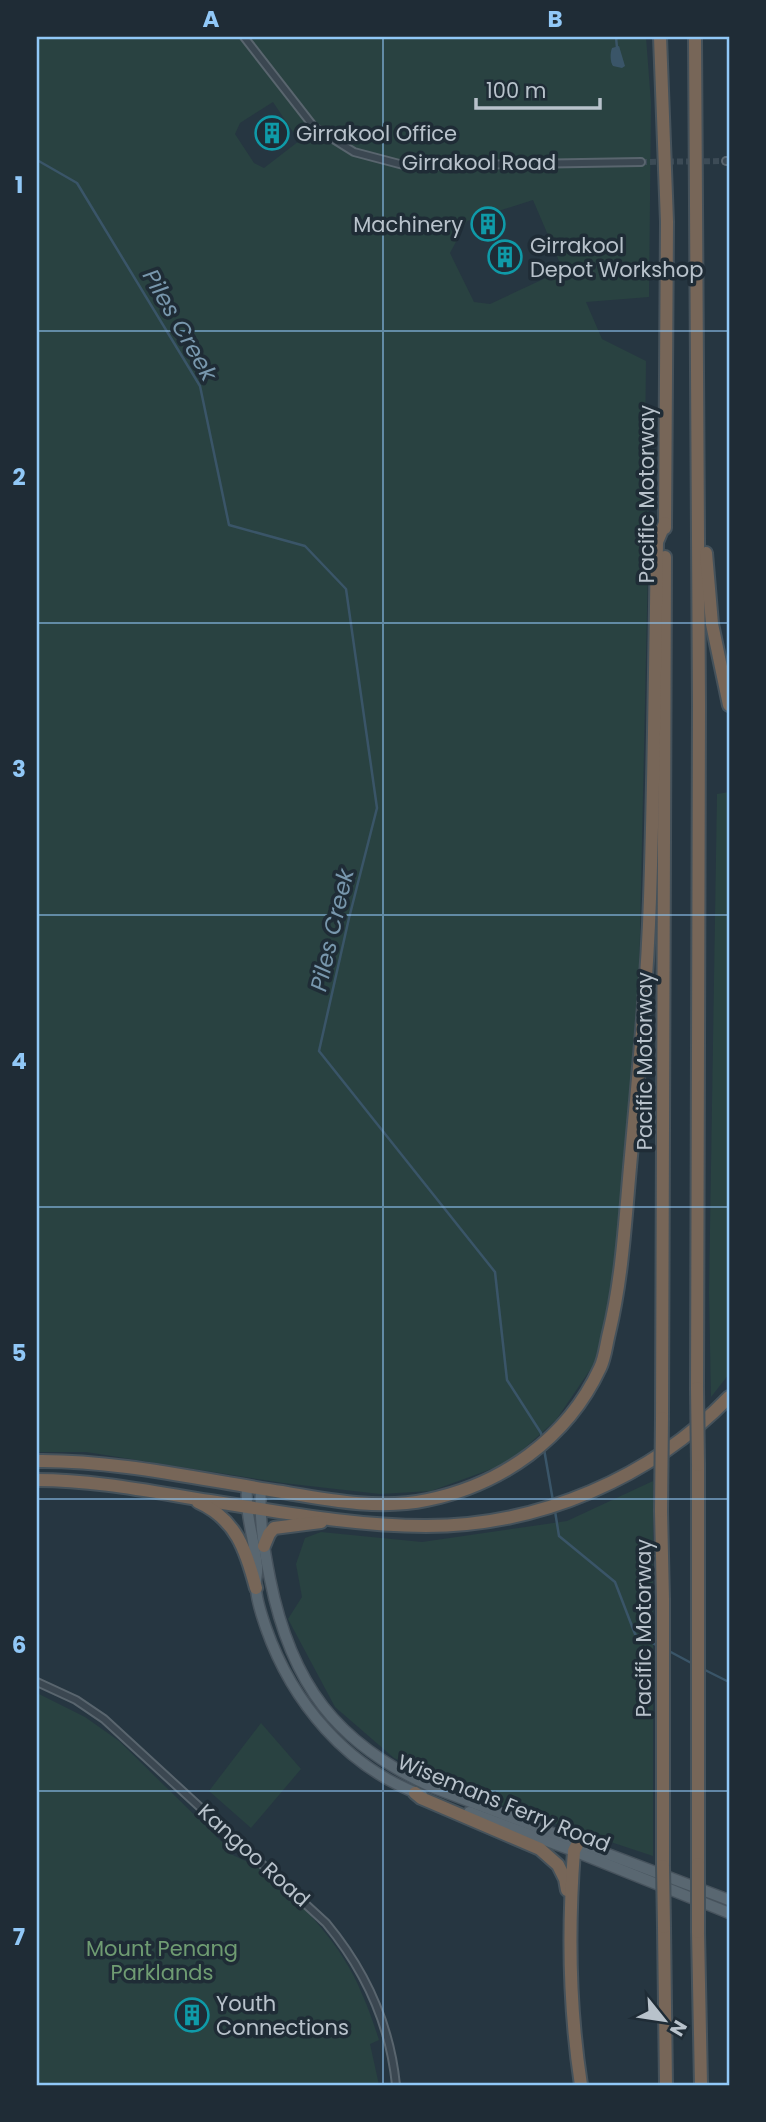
<svg xmlns="http://www.w3.org/2000/svg" width="766" height="2122" font-family="Poppins,sans-serif">
	<style>
		.green { fill: #294241; fill-rule: evenodd }
		.water { fill: #3a5568 }
		.lines { fill: none; stroke-linecap: round; stroke-linejoin: round }
		.stream { stroke: #3a5568; stroke-width: 2.5 }
		.street-tunnel { stroke: #3c4b56; stroke-width: 6; stroke-dasharray: 6 3; stroke-linecap: butt }
		.street-casing { stroke: #59656e; stroke-width: 10 }
		.primary-casing { stroke: #47535d; stroke-width: 13 }
		.highway-casing { stroke: #45525b; stroke-width: 16 }
		.street { stroke: #3b4751; stroke-width: 6 }
		.primary { stroke: #596771; stroke-width: 10 }
		.highway { stroke: #776658; stroke-width: 12 }
		.highway-bridge-casing { stroke: #45525b; stroke-width: 16; stroke-linecap: butt }
		.highway-bridge { stroke: #776658; stroke-width: 12 }
		.grid { fill: none; stroke: #91c8f7; stroke-width: 2; stroke-opacity: 0.55 }
		.labels { text-anchor: middle; dominant-baseline: central; stroke-width: 7; stroke-linejoin: round; paint-order: stroke }
		.poi-label { font-size: 21px; fill: #b8c2cb; stroke: #1f2c36; text-anchor: start }
		.street-label { font-size: 21px; fill: #b8c2cb; stroke: #1f2c36 }
		.park-label { font-size: 21px; fill: #6f9c72; stroke: #1f2c36 }
		.water-label { font-size: 23px; font-style: italic; fill: #7897ad; stroke: #1f2c36 }
		.neatline { fill: none; stroke: #91c8f7; stroke-width: 2.5 }
		.grid-label { font-size: 23px; text-anchor: middle; font-weight: bold; fill: #91c8f7 }
	</style>
	<rect width="100%" height="100%" fill="#263641"/>
	<g class="green">
		<path d="M 37,37 L 646,37 L 651,103 L 649,297 L 586,302 L 602,339 L 646,361 L 645,447 L 649,520 L 639,980 L 613,1290 L 594,1364 L 556,1420 L 508,1463 L 431,1491 L 380,1494 L 283,1483 L 86,1452 L 37,1452 ZM 273,102 L 299,141 L 264,168 L 254,163 L 235,134 L 240,123 ZM 533,200 L 563,270 L 490,304 L 474,302 L 450,253 L 467,221 Z"/>
		<path d="M 729,792 L 729,1374 L 711,1397 L 709,1293 L 717,794 Z"/>
		<path d="M 653,1481 L 653,1856 L 478,1798 L 394,1758 L 335,1707 L 288,1619 L 302,1597 L 296,1564 L 305,1538 L 321,1532 L 422,1542 L 567,1521 Z"/>
		<path d="M 37,1693 L 85,1717 L 119,1741 L 224,1844 L 222,1848 C 235,1859 250,1860 264,1871 C 303,1904 343,1946 362,1994 C 369,2009 374,2025 379,2040 L 370,2044 L 379,2085 L 37,2085 Z"/>
		<path d="M 261,1723 L 301,1769 L 251,1828 L 209,1791 Z"/>
	</g>
	<path class="water" d="M 619,46 L 625,66 L 622,68 L 613,66 C 610,62 610,53 612,48 Z"/>
	<g class="lines">
		<g class="stream">
			<path d="M 616,37 L 617,48"/>
			<path d="M 37,160 L 77,183 L 200,386 L 229,525 L 305,546 L 346,589 L 377,808 L 349,918 L 319,1051 L 495,1272 L 507,1380 L 541,1433 L 542,1439"/>
			<path d="M 544,1449 L 553,1501"/>
			<path d="M 555,1511 L 559,1536 L 615,1582 L 635,1634 L 658,1646"/>
			<path d="M 667,1650 L 695,1665"/>
			<path d="M 701,1668 L 729,1682"/>
		</g>
		<path class="street-tunnel" d="M 641,162 L 726,161"/>
		<defs>
			<g id="street">
				<path d="M 244,37 L 314,127 L 354,152 L 407,166 L 641,162"/>
				<path d="M 726,161 L 729,161"/>
				<path d="M 37,1682 L 76,1700 L 104,1719 L 326,1923 C 365,1970 390,2025 396,2085"/>
			</g>
			<g id="primary">
				<path d="M 247,1487 C 245,1515 254,1538 257,1566 C 258,1573 255,1580 256,1587 C 256,1600 262,1616 266,1628 C 292,1702 347,1768 422,1795"/>
				<path d="M 261,1489 C 259,1520 264,1549 270,1579 C 291,1684 336,1744 434,1788 L 729,1900"/>
				<path d="M 469,1812 L 574,1851 L 729,1913"/>
			</g>
			<g id="highway">
				<path d="M 660,37 L 667,222 L 665,528"/>
				<path d="M 695,37 L 699,705 L 697,1388"/>
				<path d="M 706,553 L 712,624 L 729,705"/>
				<path d="M 662,1418 L 665,557"/>
				<path d="M 37,1461 C 117,1460 202,1480 282,1492 C 329,1500 380,1510 427,1500 C 501,1485 567,1439 600,1368 C 605,1358 606,1345 609,1333 C 622,1279 625,1223 630,1167 C 638,1078 647,988 650,899 C 654,780 655,661 657,542 L 665,523"/>
				<path d="M 698,1465 L 698,1864"/>
				<path d="M 37,1480 C 95,1480 153,1492 210,1501 C 281,1512 354,1526 426,1526 C 539,1526 651,1478 729,1397"/>
				<path d="M 198,1502 C 236,1519 246,1550 256,1588"/>
				<path d="M 661,1511 L 663,1599 L 663,1866"/>
				<path d="M 264,1546 L 269,1534 L 274,1528 L 321,1522"/>
				<path d="M 415,1793 L 421,1798 L 540,1849 L 558,1865 L 565,1879 L 567,1890"/>
				<path d="M 578,1843 L 574,1851 C 568,1929 569,2007 581,2085"/>
				<path d="M 664,1927 L 666,2085"/>
				<path d="M 698,1932 L 701,2085"/>
			</g>
		</defs>
		<use href="#street" class="street-casing"/>
		<use href="#primary" class="primary-casing"/>
		<use href="#highway" class="highway-casing"/>
		<use href="#street" class="street"/>
		<use href="#primary" class="primary"/>
		<use href="#highway" class="highway"/>
		<defs>
			<g id="highway-bridge">
				<path d="M 697,1388 L 698,1465"/>
				<path d="M 661,1511 L 662,1418"/>
				<path d="M 698,1864 L 698,1932"/>
				<path d="M 663,1866 L 664,1927"/>
			</g>
		</defs>
		<use href="#highway-bridge" class="highway-bridge-casing"/>
		<use href="#highway-bridge" class="highway-bridge"/>
	</g>
	<path class="grid" d="M 383,37 L 383,2085M 37,331 L 729,331M 37,623 L 729,623M 37,915 L 729,915M 37,1207 L 729,1207M 37,1499 L 729,1499M 37,1791 L 729,1791"/>
	<defs>
		<symbol id="building-ring" viewBox="-11 -11 22 22"><circle r="9.5" fill="#1f2c36" stroke="#0f9aa8" stroke-width="1.5"/><path d="M-4-6H4V6H1V3H-1V6H-4ZM-2.5-4.3h1.7v1.8h-1.7ZM.8-4.3h1.7v1.8H.8ZM-2.5-1h1.7V.8h-1.7ZM.8-1h1.7V.8H.8Z" fill="#0f9aa8"/></symbol>
	</defs>
	<g fill-rule="evenodd">
		<use href="#building-ring" x="253" y="114" width="38" height="38"/>
		<use href="#building-ring" x="469" y="205" width="38" height="38"/>
		<use href="#building-ring" x="486" y="238" width="38" height="38"/>
		<use href="#building-ring" x="173" y="1996" width="38" height="38"/>
	</g>
	<g class="labels">
		<g class="poi-label">
			<text x="296" y="133">Girrakool Office</text>
			<text x="463" y="224" text-anchor="end">Machinery</text>
			<text x="530" y="245">Girrakool<tspan x="530" dy="24">Depot Workshop</tspan></text>
			<text x="216" y="2003">Youth<tspan x="216" dy="24">Connections</tspan></text>
		</g>
		<g class="street-label">
			<text x="479" y="162">Girrakool Road</text>
			<text transform="translate(646 494) rotate(-90)">Pacific Motorway</text>
			<text transform="translate(644 1061) rotate(-90)">Pacific Motorway</text>
			<text transform="translate(643 1628) rotate(-90)">Pacific Motorway</text>
			<text transform="translate(504 1803) rotate(22)">Wisemans Ferry Road</text>
			<text transform="translate(254 1855) rotate(42)">Kangoo Road</text>
		</g>
		<g class="park-label">
			<text x="162" y="1948">Mount Penang<tspan x="162" dy="24">Parklands</tspan></text>
		</g>
		<g class="water-label">
			<text transform="translate(180 325) rotate(60)">Piles Creek</text>
			<text transform="translate(332 930) rotate(-77)">Piles Creek</text>
		</g>
	</g>
	<rect width="766" height="2122" fill="none" stroke="#1f2c36" stroke-width="77"/>
	<g transform="translate(664 2020) rotate(120)" stroke="#1f2c36" stroke-width="5" paint-order="stroke">
	<path d="M0-5L12 26L0 18L-12 26Z" fill="#b8c2cb"/>
	<text y="-10" font-size="19" font-weight="bold" text-anchor="middle" fill="#b8c2cb">N</text>
	</g>
	<path d="M476 98v10h124v-10" fill="none" stroke="#b8c2cb" stroke-width="3.5"/>
	<text x="486" y="98" font-size="21" fill="#b8c2cb" stroke="#1f2c36" stroke-width="5" paint-order="stroke">100 m</text>
	<rect x="38" y="38" width="690" height="2046" class="neatline"/>
	<g class="grid-label">
		<text x="211" y="27">A</text>
		<text x="555" y="27">B</text>
		<text x="19" y="193">1</text>
		<text x="19" y="485">2</text>
		<text x="19" y="777">3</text>
		<text x="19" y="1069">4</text>
		<text x="19" y="1361">5</text>
		<text x="19" y="1653">6</text>
		<text x="19" y="1945">7</text>
	</g>
</svg>
